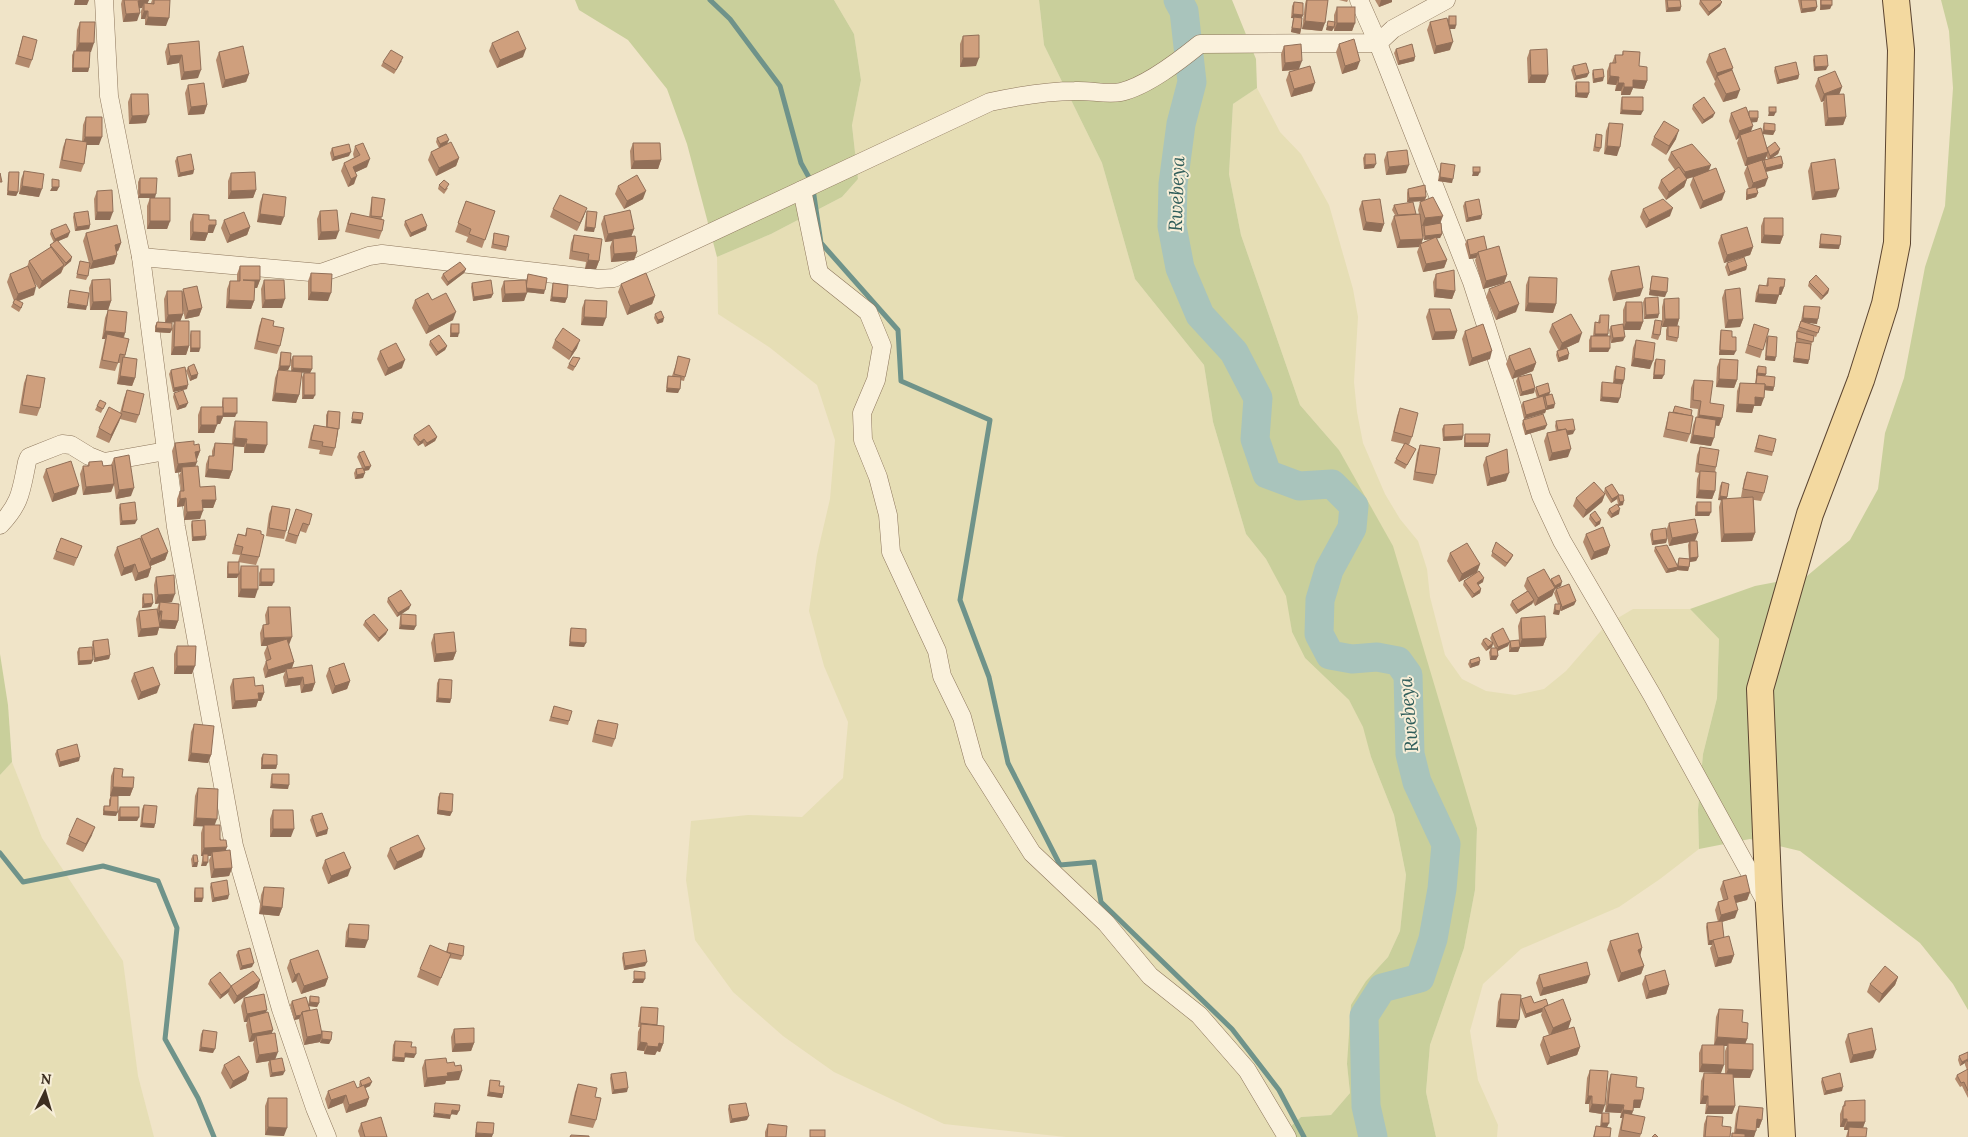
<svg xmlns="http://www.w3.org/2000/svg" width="1968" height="1137" font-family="Lora,serif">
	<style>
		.farmland { fill: #e6deb5 }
		.green { fill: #c9cf9b }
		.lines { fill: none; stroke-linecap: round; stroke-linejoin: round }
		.stream { stroke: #6f938a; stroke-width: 5 }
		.river { stroke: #a9c4bc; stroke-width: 29 }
		.minor-casing { stroke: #8d765c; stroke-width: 19 }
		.primary-casing { stroke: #5b4430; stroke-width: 28 }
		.minor { stroke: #faf1dc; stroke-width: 18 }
		.primary { stroke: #f3d9a0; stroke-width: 26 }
		.wall { fill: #b2896c; fill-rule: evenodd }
		.shaded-wall { fill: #916f58 }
		.building { fill: #cf9f7d; stroke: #916f58 }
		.labels { text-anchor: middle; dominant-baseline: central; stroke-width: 4; stroke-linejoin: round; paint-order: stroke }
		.water-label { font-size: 19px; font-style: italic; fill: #2f5d5a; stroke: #f7eed8 }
	</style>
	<rect width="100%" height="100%" fill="#f0e4c8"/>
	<g class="farmland">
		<path d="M 834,0 L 1039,0 L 1044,45 L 1102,163 L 1135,279 L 1204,365 L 1213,422 L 1246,534 L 1266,559 L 1287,596 L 1292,632 L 1305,658 L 1349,700 L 1364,727 L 1371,757 L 1394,815 L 1406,875 L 1400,931 L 1388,957 L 1366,981 L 1347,1064 L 1350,1093 L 1331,1115 L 1301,1117 L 1279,1137 L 1066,1137 L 944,1124 L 834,1072 L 783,1036 L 733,992 L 695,940 L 686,880 L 691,821 L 748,815 L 802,817 L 843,778 L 848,722 L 824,666 L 809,611 L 817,555 L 830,499 L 835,440 L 817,385 L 769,347 L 718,314 L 717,257 L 771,234 L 842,197 L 858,179 L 852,124 L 861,80 L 854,34 Z"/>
		<path d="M 1257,88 L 1280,132 L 1301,154 L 1329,205 L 1353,289 L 1358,317 L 1354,382 L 1357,412 L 1363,443 L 1385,494 L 1400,519 L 1418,541 L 1427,569 L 1430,597 L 1445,655 L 1462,679 L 1486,691 L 1515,695 L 1544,689 L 1566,671 L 1606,625 L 1633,609 L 1690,609 L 1719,639 L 1717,698 L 1703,754 L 1698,810 L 1699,849 L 1660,879 L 1619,907 L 1521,949 L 1483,984 L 1470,1031 L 1478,1080 L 1498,1125 L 1497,1137 L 1436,1137 L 1426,1092 L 1430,1045 L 1464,948 L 1475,890 L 1477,828 L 1339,450 L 1300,405 L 1241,235 L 1229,174 L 1233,104 Z"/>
		<path d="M 12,762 L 42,838 L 123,961 L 138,1076 L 154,1137 L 0,1137 L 0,775 Z"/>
	</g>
	<g class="green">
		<path d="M 575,0 L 834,0 L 854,34 L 861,80 L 852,125 L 858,179 L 842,197 L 771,234 L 717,257 L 687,144 L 667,89 L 628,40 L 579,10 Z"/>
		<path d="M 1039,0 L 1232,0 L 1256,59 L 1257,88 L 1233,104 L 1229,174 L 1241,235 L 1300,405 L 1339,450 L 1393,546 L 1477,828 L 1475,890 L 1464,948 L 1430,1045 L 1426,1092 L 1436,1137 L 1279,1137 L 1301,1117 L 1331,1115 L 1350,1093 L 1347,1064 L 1351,1005 L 1366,981 L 1388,957 L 1400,931 L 1406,875 L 1394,815 L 1371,757 L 1363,727 L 1349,700 L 1305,658 L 1292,632 L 1286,596 L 1266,559 L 1246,534 L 1213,422 L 1204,365 L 1135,279 L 1102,163 L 1044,45 Z"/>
		<path d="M 1941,0 L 1968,0 L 1968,1010 L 1953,984 L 1920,943 L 1800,851 L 1750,839 L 1699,849 L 1698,810 L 1703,754 L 1717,698 L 1719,639 L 1690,609 L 1755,586 L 1807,576 L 1850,540 L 1878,489 L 1885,433 L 1904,378 L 1925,267 L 1945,206 L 1953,88 L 1949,31 Z"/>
		<path d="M 0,654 L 8,705 L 12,762 L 0,775 Z"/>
	</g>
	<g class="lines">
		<g class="stream">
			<path d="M 710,0 L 730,19 L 780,86 L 801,163 L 811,181"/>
			<path d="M 813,189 L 821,243 L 898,330 L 901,381 L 990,420 L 960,600 L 989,677 L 1008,763 L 1060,865 L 1094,862 L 1101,902 L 1232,1029 L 1279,1090 L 1304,1137"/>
			<path d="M 0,853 L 23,882 L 103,866 L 158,881 L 177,928 L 165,1039 L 198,1098 L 214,1137"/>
		</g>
		<path class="river" d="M 1178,0 L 1184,11 L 1192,82 L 1181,124 L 1173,184 L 1172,226 L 1180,268 L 1200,315 L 1234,352 L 1258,398 L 1255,439 L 1267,474 L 1299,486 L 1332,484 L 1354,506 L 1352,528 L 1329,570 L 1320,600 L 1319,634 L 1330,655 L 1352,659 L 1377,657 L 1398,661 L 1408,675 L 1410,754 L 1417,782 L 1446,844 L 1442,889 L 1433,939 L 1420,978 L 1382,988 L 1364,1016 L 1366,1106 L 1373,1137"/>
		<defs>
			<g id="minor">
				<path d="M 104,0 L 109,96 L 141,257 L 176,527 L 234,846 L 281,1009 L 315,1108 L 327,1137"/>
				<path d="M 1359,0 L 1378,43 L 1472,282 L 1541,496 L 1562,541 L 1652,695 L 1766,902"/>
				<path d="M 802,190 L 819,273 L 868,312 L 882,346 L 876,380 L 862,413 L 863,440 L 878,477 L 888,515 L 891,552 L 937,651 L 942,676 L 962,717 L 974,761 L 1032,853 L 1106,923 L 1150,976 L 1199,1015 L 1247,1070 L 1287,1137"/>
				<path d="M 141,257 L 321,273 L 369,256 L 382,254 L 598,279 L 614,278 L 990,102 C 1018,96 1046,91 1075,91 C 1089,90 1107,95 1121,92 C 1147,86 1179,61 1200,44 L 1378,43 L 1393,29 L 1446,0"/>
				<path d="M 0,525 C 21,503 21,491 27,462 L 29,457 L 34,455 L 62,444 L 71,445 L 89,456 L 104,462 L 166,451"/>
			</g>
			<path id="primary" d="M 1782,1137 L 1769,906 L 1760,689 L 1810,514 L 1861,380 L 1885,304 L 1897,243 L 1901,50 L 1896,0"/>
		</defs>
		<use href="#minor" class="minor-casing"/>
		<use href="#primary" class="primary-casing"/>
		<use href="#minor" class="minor"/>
		<use href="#primary" class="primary"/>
	</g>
	<g class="wall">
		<path d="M 122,0 L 149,0 L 147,3 L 151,3 L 152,0 L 166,0 L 166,26 L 145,25 L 145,19 L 141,19 L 141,11 L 142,8 L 139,8 L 137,21 L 123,22 L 121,4 Z"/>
		<path d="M 1306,0 L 1328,0 L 1322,31 L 1302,29 L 1305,4 Z"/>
		<path d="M 1339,0 L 1348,0 L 1347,2 Z"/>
		<path d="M 1375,0 L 1392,0 L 1392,2 L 1379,7 Z"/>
		<path d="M 1665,0 L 1680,0 L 1681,7 L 1680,11 L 1666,12 Z"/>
		<path d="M 1700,0 L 1722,2 L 1720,6 L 1708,16 L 1699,4 Z"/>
		<path d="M 1798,0 L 1816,0 L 1817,7 L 1815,11 L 1801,13 Z"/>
		<path d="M 1820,0 L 1832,0 L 1830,9 L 1820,10 Z"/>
		<path d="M 1294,2 L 1303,15 L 1302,18 L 1301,29 L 1300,34 L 1291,32 L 1293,18 L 1291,18 L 1292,6 Z"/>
		<path d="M 1337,7 L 1355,23 L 1352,31 L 1334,31 L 1334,28 L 1332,31 L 1326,30 L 1328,21 L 1334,22 L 1334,15 Z"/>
		<path d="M 1449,16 L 1456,25 L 1455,29 L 1450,29 L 1450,50 L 1434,54 L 1427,30 L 1430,22 L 1448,20 Z"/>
		<path d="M 80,22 L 91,52 L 90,52 L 89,68 L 88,72 L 72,72 L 72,55 L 74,51 L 76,51 L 77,30 Z"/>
		<path d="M 23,36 L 32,60 L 29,68 L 15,64 Z"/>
		<path d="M 963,36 L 976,66 L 960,67 L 960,44 Z"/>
		<path d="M 199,41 L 198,78 L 181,80 L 179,63 L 167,65 L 165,52 L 168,44 Z"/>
		<path d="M 492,43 L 523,57 L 497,68 L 489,51 Z"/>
		<path d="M 1339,44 L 1357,69 L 1342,74 L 1336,52 Z"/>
		<path d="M 1284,46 L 1299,69 L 1312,91 L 1291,97 L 1286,80 L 1289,72 L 1298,70 L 1282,71 L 1281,54 Z"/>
		<path d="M 1396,49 L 1415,57 L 1414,61 L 1398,65 L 1394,53 Z"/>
		<path d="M 1530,50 L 1548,75 L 1545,83 L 1528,83 L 1527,58 Z"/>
		<path d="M 1623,51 L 1639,66 L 1647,81 L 1644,89 L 1633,88 L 1630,95 L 1621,95 L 1621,91 L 1615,91 L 1616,85 L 1607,84 L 1607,71 L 1610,63 L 1612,63 L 1615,55 L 1622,55 Z"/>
		<path d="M 219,52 L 249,74 L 246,82 L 222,88 L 216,60 Z"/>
		<path d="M 1709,54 L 1732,71 L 1737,98 L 1723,102 L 1714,84 L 1716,80 L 1715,81 L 1706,62 Z"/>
		<path d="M 1814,56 L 1826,70 L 1814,71 L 1813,60 Z"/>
		<path d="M 402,61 L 394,74 L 381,66 L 383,62 Z"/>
		<path d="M 1573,66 L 1587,77 L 1574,80 L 1571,70 Z"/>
		<path d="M 1775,67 L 1799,75 L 1798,79 L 1777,84 L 1774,71 Z"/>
		<path d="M 1593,70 L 1603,81 L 1593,83 L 1592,74 Z"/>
		<path d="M 1818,78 L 1842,87 L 1839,94 L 1846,117 L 1843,125 L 1825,126 L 1823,103 L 1824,101 L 1821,102 L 1815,86 Z"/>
		<path d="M 1576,82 L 1589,93 L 1587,98 L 1575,97 L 1575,86 Z"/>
		<path d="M 188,85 L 207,105 L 204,114 L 188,115 L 185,93 Z"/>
		<path d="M 131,94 L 146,123 L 129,124 L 128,102 Z"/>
		<path d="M 1622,97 L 1641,115 L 1620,114 L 1621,101 Z"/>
		<path d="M 1693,105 L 1713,117 L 1702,124 L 1692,109 Z"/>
		<path d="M 1749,111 L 1758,118 L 1757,122 L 1752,122 L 1751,131 L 1762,134 L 1763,127 L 1764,123 L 1775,131 L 1773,135 L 1763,134 L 1767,148 L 1780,149 L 1778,154 L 1770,159 L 1783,164 L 1782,168 L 1766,172 L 1765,186 L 1757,189 L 1758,193 L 1756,197 L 1746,200 L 1746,193 L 1747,189 L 1749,189 L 1744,173 L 1747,166 L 1745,166 L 1737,143 L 1739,138 L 1736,140 L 1729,121 L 1731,113 L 1748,113 ZM 1766,156 L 1768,159 L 1764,160 L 1763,162 L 1763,161 L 1765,160 Z"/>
		<path d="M 86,117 L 99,145 L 87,145 L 84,164 L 81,172 L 59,168 L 63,147 L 66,139 L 82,142 L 83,125 Z"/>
		<path d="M 1609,123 L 1617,156 L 1604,154 L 1606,131 Z"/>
		<path d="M 1596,134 L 1601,148 L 1599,152 L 1593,151 L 1595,139 Z"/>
		<path d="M 1654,137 L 1676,139 L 1666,155 L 1651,145 Z"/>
		<path d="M 437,138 L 447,143 L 459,158 L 456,166 L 436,176 L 428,160 L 431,152 L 439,148 L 436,142 Z"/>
		<path d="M 633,143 L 661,160 L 658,169 L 631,169 L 630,151 Z"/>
		<path d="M 355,146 L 367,167 L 356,172 L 354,184 L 348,187 L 341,171 L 344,163 L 354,158 L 353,154 Z"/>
		<path d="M 332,148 L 349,156 L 332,161 L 330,153 Z"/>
		<path d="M 1387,152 L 1406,173 L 1386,175 L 1384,160 Z"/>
		<path d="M 1671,152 L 1709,171 L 1722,200 L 1700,209 L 1690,185 L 1693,177 L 1687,179 L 1684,187 L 1666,200 L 1658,188 L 1661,180 L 1675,170 L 1668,160 Z"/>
		<path d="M 1365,154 L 1374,168 L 1364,169 L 1363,158 Z"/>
		<path d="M 177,157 L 194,170 L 193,174 L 178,177 L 175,161 Z"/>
		<path d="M 1441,163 L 1452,183 L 1438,181 L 1440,168 Z"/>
		<path d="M 1811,163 L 1836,197 L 1812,200 L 1808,171 Z"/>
		<path d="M 24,171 L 39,197 L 19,194 L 21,179 Z"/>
		<path d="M 9,172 L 18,192 L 16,196 L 7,195 L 8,176 Z"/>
		<path d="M 231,173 L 256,190 L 253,198 L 228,199 L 228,181 Z"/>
		<path d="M 140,178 L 155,198 L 170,221 L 167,229 L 147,229 L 147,206 L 150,198 L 138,198 L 138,182 Z"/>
		<path d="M 439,185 L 448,188 L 444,194 L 438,189 Z"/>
		<path d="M 618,186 L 643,199 L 624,209 L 615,194 Z"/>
		<path d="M 1408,189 L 1426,197 L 1425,200 L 1441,223 L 1442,234 L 1440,238 L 1436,238 L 1447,260 L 1444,268 L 1423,272 L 1417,252 L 1419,247 L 1397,248 L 1391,224 L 1394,216 L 1395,215 L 1392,210 L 1394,205 L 1416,214 L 1419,214 L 1418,210 L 1420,202 L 1423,201 L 1407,202 L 1407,193 ZM 1422,232 L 1424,240 L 1433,239 L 1422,243 Z"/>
		<path d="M 97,191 L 110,220 L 95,220 L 94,199 Z"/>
		<path d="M 263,194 L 281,225 L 257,222 L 260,202 Z"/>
		<path d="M 372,197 L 382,219 L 382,231 L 379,239 L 345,232 L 348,221 L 351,213 L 369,217 L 371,202 Z"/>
		<path d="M 466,201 L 495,211 L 482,248 L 466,242 L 468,237 L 455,232 Z"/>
		<path d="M 1362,201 L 1384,224 L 1381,232 L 1363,230 L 1359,209 Z"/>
		<path d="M 1465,202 L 1481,219 L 1466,222 L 1463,206 Z"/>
		<path d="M 553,209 L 584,216 L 577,231 L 550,217 Z"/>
		<path d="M 1643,209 L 1670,216 L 1646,228 L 1640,217 Z"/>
		<path d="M 320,211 L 336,239 L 318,240 L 317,219 Z"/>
		<path d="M 587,211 L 594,232 L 584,231 L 586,215 Z"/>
		<path d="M 74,213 L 90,225 L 89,229 L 75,231 L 73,217 Z"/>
		<path d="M 193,214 L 209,220 L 213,233 L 208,233 L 205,241 L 190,240 L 190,222 Z"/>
		<path d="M 604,216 L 634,229 L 631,237 L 637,252 L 634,260 L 611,262 L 610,247 L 612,241 L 605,242 L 601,224 Z"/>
		<path d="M 1764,218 L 1783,236 L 1780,244 L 1761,243 L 1761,226 Z"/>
		<path d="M 224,220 L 250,227 L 247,235 L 227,243 L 221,228 Z"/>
		<path d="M 405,221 L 426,230 L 410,237 L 404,225 Z"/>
		<path d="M 51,230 L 68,237 L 58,241 L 71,261 L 64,267 L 61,273 L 39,289 L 34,282 L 34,295 L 19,301 L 22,307 L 19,312 L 11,307 L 14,301 L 7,282 L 10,274 L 27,267 L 29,261 L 50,248 L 50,245 L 54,243 L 50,234 Z"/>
		<path d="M 86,233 L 121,243 L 118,251 L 116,252 L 117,255 L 114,264 L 90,269 L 89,265 L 88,276 L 86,280 L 76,278 L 80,261 L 89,263 L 83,241 Z"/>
		<path d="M 494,233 L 507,247 L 506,251 L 491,248 Z"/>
		<path d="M 1821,234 L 1839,249 L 1819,248 L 1820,238 Z"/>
		<path d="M 574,235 L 599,261 L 596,269 L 585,269 L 586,262 L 569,259 L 571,243 Z"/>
		<path d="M 1721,235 L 1753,247 L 1750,255 L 1724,263 L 1718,243 Z"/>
		<path d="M 1467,240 L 1487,250 L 1507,275 L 1504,283 L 1483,289 L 1475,260 L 1476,258 L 1469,259 L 1465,244 Z"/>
		<path d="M 1727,263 L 1747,266 L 1746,270 L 1728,276 L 1725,267 Z"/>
		<path d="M 240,266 L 260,280 L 257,288 L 254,288 L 254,301 L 251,309 L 226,308 L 227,289 L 230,281 L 237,281 L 237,274 Z"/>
		<path d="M 466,269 L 464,273 L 447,286 L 441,278 L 443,274 Z"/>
		<path d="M 1611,271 L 1640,296 L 1613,301 L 1608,279 Z"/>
		<path d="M 311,273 L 328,301 L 308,300 L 308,281 Z"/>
		<path d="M 528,274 L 544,294 L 527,292 L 524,301 L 502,302 L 501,289 L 504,281 L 526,281 Z"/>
		<path d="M 1436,274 L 1455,291 L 1452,299 L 1434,297 L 1433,282 Z"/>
		<path d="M 1652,276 L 1665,297 L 1649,295 L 1651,280 Z"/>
		<path d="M 1529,277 L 1556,304 L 1553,313 L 1525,311 L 1526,285 Z"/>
		<path d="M 1768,278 L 1784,287 L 1781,295 L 1779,295 L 1776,304 L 1755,302 L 1756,293 L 1759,285 L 1766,286 Z"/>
		<path d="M 92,280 L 111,301 L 108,310 L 90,310 L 89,288 Z"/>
		<path d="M 264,280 L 282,308 L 262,308 L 261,289 Z"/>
		<path d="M 1809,282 L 1829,289 L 1828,293 L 1821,300 L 1808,286 Z"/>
		<path d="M 472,283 L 493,294 L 491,298 L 473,301 L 471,287 Z"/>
		<path d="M 553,283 L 567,298 L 565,303 L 550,301 L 552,287 Z"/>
		<path d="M 621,284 L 655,296 L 652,304 L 627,315 L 618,292 Z"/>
		<path d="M 183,289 L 202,308 L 199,316 L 185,319 L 182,306 L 183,314 L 180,321 L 189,346 L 186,355 L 171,355 L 172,330 L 170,333 L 155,332 L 155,326 L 157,322 L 165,322 L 164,299 L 167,291 L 182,293 ZM 174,322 L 172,329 L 170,323 Z"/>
		<path d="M 1489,289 L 1516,312 L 1496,320 L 1486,297 Z"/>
		<path d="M 1725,290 L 1743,319 L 1740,327 L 1725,328 L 1722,298 Z"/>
		<path d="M 1645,298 L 1658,318 L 1644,319 L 1643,302 Z"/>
		<path d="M 1664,299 L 1679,319 L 1677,326 L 1678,338 L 1677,342 L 1666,340 L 1666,330 L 1667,327 L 1662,327 L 1662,307 Z"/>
		<path d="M 415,300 L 453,320 L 426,334 L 412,308 Z"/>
		<path d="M 585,300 L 603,326 L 581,325 L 582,308 Z"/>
		<path d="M 1626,302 L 1643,322 L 1640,330 L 1624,330 L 1623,341 L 1611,343 L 1609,330 L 1611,326 L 1623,324 L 1623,310 Z"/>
		<path d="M 1804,306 L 1817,324 L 1805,322 L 1820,327 L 1816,337 L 1814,336 L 1811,346 L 1808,364 L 1793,362 L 1795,346 L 1796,343 L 1796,335 L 1797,331 L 1804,333 L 1797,331 L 1801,321 L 1803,310 Z"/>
		<path d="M 1429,309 L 1457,331 L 1454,339 L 1432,340 L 1426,317 Z"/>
		<path d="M 108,310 L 125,333 L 124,338 L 129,339 L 125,357 L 135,378 L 132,386 L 117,384 L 120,363 L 118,363 L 115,371 L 99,368 L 105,339 L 102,339 L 105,318 Z"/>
		<path d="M 655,314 L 663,322 L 657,324 L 654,318 Z"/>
		<path d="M 1600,315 L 1608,336 L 1610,348 L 1608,352 L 1589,352 L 1589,340 L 1591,336 L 1593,336 L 1594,326 L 1595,322 L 1598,322 L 1599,319 Z"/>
		<path d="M 262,318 L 273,326 L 280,346 L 277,354 L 254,349 L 259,326 Z"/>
		<path d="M 1655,320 L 1660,335 L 1658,340 L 1651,338 L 1654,324 Z"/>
		<path d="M 451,324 L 458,337 L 450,337 L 450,328 Z"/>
		<path d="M 1552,324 L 1579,342 L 1564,349 L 1568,359 L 1558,362 L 1556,355 L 1557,351 L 1559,351 L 1549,332 Z"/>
		<path d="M 1754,324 L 1769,329 L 1760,358 L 1745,353 Z"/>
		<path d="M 1721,330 L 1734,355 L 1719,355 L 1720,335 Z"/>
		<path d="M 191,331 L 200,348 L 199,352 L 190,352 L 190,335 Z"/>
		<path d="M 1465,331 L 1490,359 L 1469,366 L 1462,339 Z"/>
		<path d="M 1768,336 L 1775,361 L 1765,360 L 1766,340 Z"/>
		<path d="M 555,340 L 577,348 L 569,360 L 552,348 Z"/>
		<path d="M 1636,340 L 1650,369 L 1631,366 L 1633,348 Z"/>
		<path d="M 430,341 L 447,346 L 445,350 L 436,356 L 429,345 Z"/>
		<path d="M 380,351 L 402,368 L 385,376 L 377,359 Z"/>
		<path d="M 281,352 L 290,366 L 288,370 L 278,370 L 280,356 Z"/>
		<path d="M 293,356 L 312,369 L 310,373 L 300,372 L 299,395 L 296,403 L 272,401 L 275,378 L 278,370 L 291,371 L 291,360 Z"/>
		<path d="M 1509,356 L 1536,363 L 1533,371 L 1512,379 L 1506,364 Z"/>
		<path d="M 1656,359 L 1662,379 L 1653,379 L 1654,363 Z"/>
		<path d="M 1720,359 L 1737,380 L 1734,388 L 1716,387 L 1717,367 Z"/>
		<path d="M 677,361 L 685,377 L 684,381 L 680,380 L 678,393 L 666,392 L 667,380 L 668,376 L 672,376 Z"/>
		<path d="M 578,362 L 573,371 L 567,368 L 569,364 Z"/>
		<path d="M 1616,366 L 1623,384 L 1613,383 L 1614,371 Z"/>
		<path d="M 1758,366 L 1766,374 L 1765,376 L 1774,387 L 1773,391 L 1764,390 L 1761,406 L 1754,406 L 1752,413 L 1736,412 L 1737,391 L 1740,383 L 1755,383 L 1756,377 L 1756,370 Z"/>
		<path d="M 188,367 L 197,378 L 190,381 L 186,371 Z"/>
		<path d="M 171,370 L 187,389 L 173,392 L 169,374 Z"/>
		<path d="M 304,373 L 315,395 L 313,399 L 302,399 L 302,377 Z"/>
		<path d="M 27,375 L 40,408 L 37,416 L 19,413 L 24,383 Z"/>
		<path d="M 1518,377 L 1535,388 L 1534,393 L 1520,396 L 1516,381 Z"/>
		<path d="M 1694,380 L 1710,403 L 1722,418 L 1719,426 L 1716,425 L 1711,446 L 1690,443 L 1693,425 L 1696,417 L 1697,418 L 1698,409 L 1690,408 L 1691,388 Z"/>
		<path d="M 1602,382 L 1618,403 L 1600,401 L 1601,386 Z"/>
		<path d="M 1536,387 L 1549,395 L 1554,408 L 1546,410 L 1545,413 L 1524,419 L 1521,406 L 1523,402 L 1537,398 L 1535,391 Z"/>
		<path d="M 127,390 L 139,415 L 136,423 L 120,419 L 109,443 L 96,437 L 99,428 L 120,413 L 124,398 Z"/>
		<path d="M 174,393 L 186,407 L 177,410 L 173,397 Z"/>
		<path d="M 223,398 L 235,417 L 223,417 L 220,424 L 217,424 L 214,433 L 198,433 L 198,415 L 201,407 L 222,407 L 222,402 Z"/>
		<path d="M 106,403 L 101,413 L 95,410 L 97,406 Z"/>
		<path d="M 1675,406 L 1691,416 L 1690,434 L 1687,442 L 1663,437 L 1667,420 L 1669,412 L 1673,412 Z"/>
		<path d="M 1400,408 L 1412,437 L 1409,445 L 1407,444 L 1414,453 L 1405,469 L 1394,463 L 1404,444 L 1391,441 L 1397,416 Z"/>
		<path d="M 328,411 L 338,433 L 335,448 L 332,456 L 319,454 L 320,450 L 308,448 L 311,433 L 314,425 L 326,427 L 326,415 Z"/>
		<path d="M 1523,420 L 1545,429 L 1525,435 L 1522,424 Z"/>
		<path d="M 235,421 L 264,453 L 244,453 L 244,447 L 234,446 L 232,471 L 229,479 L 205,477 L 206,464 L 209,456 L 212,456 L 212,451 L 215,443 L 232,444 L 233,429 Z"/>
		<path d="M 1556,421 L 1573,434 L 1567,435 L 1568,457 L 1549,461 L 1544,441 L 1547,433 L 1556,431 L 1555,426 Z"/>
		<path d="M 1444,425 L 1463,436 L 1462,440 L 1443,441 L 1442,429 Z"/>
		<path d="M 1465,434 L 1489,443 L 1488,447 L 1464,447 L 1464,438 Z"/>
		<path d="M 414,435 L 437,437 L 435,441 L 425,447 L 423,443 L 418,446 L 413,439 Z"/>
		<path d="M 1759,435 L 1773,452 L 1772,456 L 1754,452 Z"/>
		<path d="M 175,443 L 194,445 L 200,451 L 197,459 L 196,459 L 195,466 L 200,487 L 216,500 L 213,508 L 203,508 L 200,519 L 184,520 L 184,506 L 177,507 L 177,499 L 180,491 L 181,491 L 179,475 L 181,472 L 175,473 L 172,451 Z"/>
		<path d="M 1420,445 L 1436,475 L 1433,484 L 1413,480 L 1417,453 Z"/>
		<path d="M 1700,447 L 1716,467 L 1715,472 L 1715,491 L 1712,499 L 1696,498 L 1697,479 L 1699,473 L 1695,472 L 1697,455 Z"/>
		<path d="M 359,453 L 369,470 L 364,471 L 363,478 L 355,479 L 354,473 L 356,469 L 362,468 L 357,457 Z"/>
		<path d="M 1486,457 L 1506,481 L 1487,486 L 1483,465 Z"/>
		<path d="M 114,458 L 131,496 L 116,499 L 114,485 L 111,492 L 83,495 L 80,474 L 83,466 L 87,466 L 89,462 L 103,466 L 111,465 Z"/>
		<path d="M 46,469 L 76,494 L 52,502 L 43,477 Z"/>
		<path d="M 1747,472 L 1764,493 L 1761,501 L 1754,500 L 1755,533 L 1752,541 L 1721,542 L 1719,507 L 1721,500 L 1718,500 L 1720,486 L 1722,482 L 1727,497 L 1727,499 L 1744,498 L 1741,497 L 1744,480 Z"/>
		<path d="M 1605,488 L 1619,495 L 1623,505 L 1618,506 L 1619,514 L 1611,518 L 1607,513 L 1609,509 L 1618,505 L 1617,499 L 1611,503 L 1604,492 Z"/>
		<path d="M 1605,494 L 1602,502 L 1583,518 L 1573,506 L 1576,498 Z"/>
		<path d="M 1697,502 L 1711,512 L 1709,516 L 1695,516 L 1695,506 Z"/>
		<path d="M 120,504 L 135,524 L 120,525 L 119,508 Z"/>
		<path d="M 272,506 L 286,531 L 284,539 L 266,536 L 269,514 Z"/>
		<path d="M 296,509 L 309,525 L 306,533 L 300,531 L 296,544 L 285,541 Z"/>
		<path d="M 1590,515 L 1600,524 L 1595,527 L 1589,519 Z"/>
		<path d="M 192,521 L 206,536 L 205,540 L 192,541 L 191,525 Z"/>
		<path d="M 1669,523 L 1695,541 L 1698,557 L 1696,561 L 1690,562 L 1689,567 L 1688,571 L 1677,570 L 1676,571 L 1666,573 L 1654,551 L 1655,547 L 1677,565 L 1679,558 L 1689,559 L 1688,545 L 1689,542 L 1669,546 L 1666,531 Z"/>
		<path d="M 247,528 L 259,557 L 256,565 L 238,562 L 240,555 L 232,554 L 235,542 L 238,534 L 245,535 Z"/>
		<path d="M 1652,530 L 1667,539 L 1666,543 L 1652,545 L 1650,534 Z"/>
		<path d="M 1586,534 L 1610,546 L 1607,554 L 1591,560 L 1583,542 Z"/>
		<path d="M 141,536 L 168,552 L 165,560 L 150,566 L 151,568 L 148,577 L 135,581 L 132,572 L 121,576 L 114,555 L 117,547 L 140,539 Z"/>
		<path d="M 61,538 L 82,546 L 74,566 L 53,559 Z"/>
		<path d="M 1496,542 L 1513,555 L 1511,559 L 1505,567 L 1491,556 Z"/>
		<path d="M 1450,553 L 1480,564 L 1477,572 L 1483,582 L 1478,585 L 1481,589 L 1480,593 L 1472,598 L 1463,585 L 1464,581 L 1474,574 L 1459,582 L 1447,561 Z"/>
		<path d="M 228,562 L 239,573 L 241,566 L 255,598 L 238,597 L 238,575 L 237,578 L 227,578 L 227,567 Z"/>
		<path d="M 261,569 L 272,586 L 259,586 L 259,573 Z"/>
		<path d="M 156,577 L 172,602 L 165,603 L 178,621 L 175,629 L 159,628 L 157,635 L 138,637 L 136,619 L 139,611 L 157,609 L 159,603 L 155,604 L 154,585 Z"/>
		<path d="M 1527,578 L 1551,580 L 1551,579 L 1561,586 L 1555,589 L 1552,596 L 1535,606 L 1533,602 L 1532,604 L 1516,614 L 1510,605 L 1512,601 L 1527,591 L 1524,586 Z"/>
		<path d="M 1556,589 L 1576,601 L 1574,605 L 1561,611 L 1560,609 L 1559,615 L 1553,614 L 1554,608 L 1555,604 L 1558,604 L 1554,593 Z"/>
		<path d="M 143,594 L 153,603 L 151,607 L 142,608 L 142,598 Z"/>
		<path d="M 388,598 L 409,609 L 397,617 L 387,602 Z"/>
		<path d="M 268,607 L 289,645 L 294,662 L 292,668 L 315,683 L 312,691 L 301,693 L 300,685 L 285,687 L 283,677 L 285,672 L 265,678 L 263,669 L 266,661 L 264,653 L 267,646 L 261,646 L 260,633 L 263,625 L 266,625 L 265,615 Z"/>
		<path d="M 401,614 L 414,630 L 399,629 L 400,618 Z"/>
		<path d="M 1521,618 L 1546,638 L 1543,646 L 1520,647 L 1518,652 L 1509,652 L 1509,645 L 1510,641 L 1519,640 L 1518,626 Z"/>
		<path d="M 365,621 L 386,634 L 378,642 L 363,625 Z"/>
		<path d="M 571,628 L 584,647 L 569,646 L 570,632 Z"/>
		<path d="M 434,634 L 456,652 L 453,660 L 434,662 L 431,643 Z"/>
		<path d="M 1492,634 L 1508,646 L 1498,651 L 1498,656 L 1496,660 L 1490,660 L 1489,652 L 1491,648 L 1495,648 L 1493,644 L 1492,647 L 1486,651 L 1481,644 L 1483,640 L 1492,642 L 1490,638 Z"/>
		<path d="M 93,641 L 110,655 L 109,659 L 94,662 L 92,645 Z"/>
		<path d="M 177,646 L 192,674 L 174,674 L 174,654 Z"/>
		<path d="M 79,648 L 93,660 L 91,664 L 78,665 L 77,652 Z"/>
		<path d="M 1470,660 L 1480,661 L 1479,665 L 1470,668 L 1468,664 Z"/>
		<path d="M 329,668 L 350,681 L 347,689 L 332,694 L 326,676 Z"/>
		<path d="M 134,673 L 157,693 L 138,700 L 131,681 Z"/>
		<path d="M 233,679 L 255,686 L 264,693 L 261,701 L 258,701 L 256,707 L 232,709 L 230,687 Z"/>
		<path d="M 439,679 L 451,699 L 450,703 L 436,702 L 437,683 Z"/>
		<path d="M 554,706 L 569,721 L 568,725 L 549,721 Z"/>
		<path d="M 598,720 L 615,739 L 612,747 L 592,742 L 595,728 Z"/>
		<path d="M 194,724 L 211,755 L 208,763 L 188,761 L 191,732 Z"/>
		<path d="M 57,750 L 79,761 L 59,767 L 55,754 Z"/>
		<path d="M 263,754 L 277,765 L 276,769 L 261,769 L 261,758 Z"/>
		<path d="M 114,768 L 133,788 L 130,796 L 110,796 L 111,776 Z"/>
		<path d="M 272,774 L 288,789 L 270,788 L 271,778 Z"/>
		<path d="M 198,788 L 226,851 L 232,868 L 229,876 L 211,878 L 209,860 L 211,856 L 208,856 L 208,862 L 206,866 L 201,866 L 203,856 L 201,856 L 201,833 L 203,826 L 193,826 L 195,796 Z"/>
		<path d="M 440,793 L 452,812 L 450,816 L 437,814 L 438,797 Z"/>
		<path d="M 111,796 L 116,816 L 103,815 L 103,810 L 104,806 L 109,806 L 109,800 Z"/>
		<path d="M 144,805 L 155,824 L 154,828 L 140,827 L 142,809 Z"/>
		<path d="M 120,807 L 139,817 L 137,821 L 118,821 L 118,811 Z"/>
		<path d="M 273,810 L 291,837 L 270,837 L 270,819 Z"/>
		<path d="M 312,816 L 327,834 L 316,837 L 310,820 Z"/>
		<path d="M 92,835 L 83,852 L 66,844 L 69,836 Z"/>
		<path d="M 390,848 L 422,857 L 394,870 L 387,856 Z"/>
		<path d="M 193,855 L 198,862 L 197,867 L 192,867 L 191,859 Z"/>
		<path d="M 325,860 L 348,876 L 328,884 L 322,868 Z"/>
		<path d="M 1723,881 L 1750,892 L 1747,900 L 1736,903 L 1735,918 L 1722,922 L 1724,938 L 1734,955 L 1731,963 L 1715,967 L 1710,948 L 1712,945 L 1708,945 L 1706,927 L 1707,923 L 1718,922 L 1715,910 L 1718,902 L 1723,900 L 1720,889 Z"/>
		<path d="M 211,883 L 228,899 L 212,902 L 210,887 Z"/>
		<path d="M 264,887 L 282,908 L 279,916 L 259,914 L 261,895 Z"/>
		<path d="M 195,888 L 203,898 L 202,902 L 194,902 L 194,892 Z"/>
		<path d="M 349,924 L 365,948 L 345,947 L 346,932 Z"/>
		<path d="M 1610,941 L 1642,948 L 1640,955 L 1644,966 L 1641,974 L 1618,982 L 1607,950 Z"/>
		<path d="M 449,943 L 463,956 L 461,960 L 449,958 L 438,986 L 417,977 L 420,969 L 446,952 Z"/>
		<path d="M 238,951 L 252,967 L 240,970 L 236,955 Z"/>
		<path d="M 623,953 L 645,966 L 624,970 L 622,958 Z"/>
		<path d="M 290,960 L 328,978 L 325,986 L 301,994 L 296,981 L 292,983 L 287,968 Z"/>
		<path d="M 1539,975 L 1587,983 L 1540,996 L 1536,983 Z"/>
		<path d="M 1645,976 L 1669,985 L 1666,994 L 1646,999 L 1642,984 Z"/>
		<path d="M 1898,977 L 1895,985 L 1879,1003 L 1867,992 L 1870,984 Z"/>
		<path d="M 210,980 L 231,986 L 260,980 L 257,988 L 234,1004 L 228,994 L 229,992 L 220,999 L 208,984 Z"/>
		<path d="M 1501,994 L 1534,1003 L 1548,1005 L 1571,1020 L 1568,1029 L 1580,1047 L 1577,1055 L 1547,1065 L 1540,1045 L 1543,1037 L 1549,1035 L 1541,1015 L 1542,1012 L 1525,1018 L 1520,1005 L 1516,1028 L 1496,1027 L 1498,1002 Z"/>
		<path d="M 310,996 L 319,1003 L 317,1007 L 309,1006 L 310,1010 L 322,1032 L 331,1040 L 329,1044 L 320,1043 L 321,1039 L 320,1042 L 304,1045 L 299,1020 L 299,1019 L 294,1020 L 290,1005 L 292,1001 L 308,1005 Z"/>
		<path d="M 244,998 L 266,1013 L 273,1030 L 271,1033 L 275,1059 L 283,1075 L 270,1077 L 268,1064 L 269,1061 L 256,1063 L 253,1044 L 254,1041 L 249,1042 L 246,1025 L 247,1022 L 244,1022 L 241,1006 Z"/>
		<path d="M 641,1007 L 657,1025 L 663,1044 L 660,1052 L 657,1051 L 655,1055 L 644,1054 L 644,1051 L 637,1050 L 638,1032 L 640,1027 L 638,1027 L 640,1011 Z"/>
		<path d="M 1719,1009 L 1742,1022 L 1747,1039 L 1745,1044 L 1750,1078 L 1733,1078 L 1735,1106 L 1732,1114 L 1705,1114 L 1706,1104 L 1700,1104 L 1701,1081 L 1704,1073 L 1725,1074 L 1725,1051 L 1727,1046 L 1724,1046 L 1721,1073 L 1699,1072 L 1699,1053 L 1702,1045 L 1714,1045 L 1716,1017 Z"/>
		<path d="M 454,1029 L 474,1043 L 471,1051 L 452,1052 L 451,1037 Z"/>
		<path d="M 203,1030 L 213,1053 L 199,1051 L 201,1034 Z"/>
		<path d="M 1848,1034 L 1873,1058 L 1850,1063 L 1845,1042 Z"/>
		<path d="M 395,1041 L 411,1047 L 414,1058 L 405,1057 L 404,1062 L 392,1061 L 393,1045 Z"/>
		<path d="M 1968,1052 L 1968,1098 L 1962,1086 L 1960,1087 L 1955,1079 L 1957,1075 L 1967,1070 L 1965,1065 L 1965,1063 L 1960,1066 L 1958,1060 L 1959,1056 Z"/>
		<path d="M 425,1060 L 447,1063 L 455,1066 L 459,1080 L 446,1081 L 445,1084 L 424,1087 L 422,1068 Z"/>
		<path d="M 224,1065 L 249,1072 L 246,1080 L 230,1089 L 221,1073 Z"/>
		<path d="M 1590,1070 L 1602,1114 L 1589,1112 L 1589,1104 L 1585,1104 L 1587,1078 Z"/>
		<path d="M 611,1074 L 627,1092 L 612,1094 L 610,1078 Z"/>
		<path d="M 1611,1074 L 1636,1087 L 1640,1108 L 1633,1108 L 1632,1115 L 1641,1134 L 1640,1137 L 1618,1137 L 1622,1118 L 1620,1118 L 1621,1113 L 1605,1112 L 1608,1082 Z"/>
		<path d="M 1822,1078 L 1842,1091 L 1824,1095 L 1821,1082 Z"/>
		<path d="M 490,1080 L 503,1094 L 502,1098 L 487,1096 L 489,1084 Z"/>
		<path d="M 360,1081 L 370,1086 L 365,1088 L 369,1098 L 366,1106 L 346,1113 L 343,1103 L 328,1109 L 325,1099 L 328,1091 L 357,1088 L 360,1087 L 359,1085 Z"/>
		<path d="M 578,1084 L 596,1120 L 593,1128 L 568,1123 L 575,1092 Z"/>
		<path d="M 268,1098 L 284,1136 L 265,1135 L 265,1106 Z"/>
		<path d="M 1845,1101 L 1865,1122 L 1863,1128 L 1866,1137 L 1846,1137 L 1848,1130 L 1844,1130 L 1844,1127 L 1840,1127 L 1840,1114 Z"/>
		<path d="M 729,1105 L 747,1120 L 730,1123 L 728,1109 Z"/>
		<path d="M 1739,1106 L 1762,1120 L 1759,1128 L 1756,1128 L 1754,1137 L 1731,1137 L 1732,1133 L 1734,1133 L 1736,1114 Z"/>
		<path d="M 1602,1113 L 1609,1123 L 1607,1127 L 1610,1137 L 1593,1137 L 1596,1126 L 1600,1127 L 1601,1117 Z"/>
		<path d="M 1707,1116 L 1722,1126 L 1730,1137 L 1703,1137 L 1704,1124 Z"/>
		<path d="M 477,1122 L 494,1123 L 475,1137 L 476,1126 Z"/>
		<path d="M 361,1123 L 387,1137 L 360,1137 L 358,1131 Z"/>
		<path d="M 768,1124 L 786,1137 L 765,1137 L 765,1132 Z"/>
	</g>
	<g class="shaded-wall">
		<path d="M 75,0 L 89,0 L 87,5 L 74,5 Z"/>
		<path d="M 143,0 L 149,0 L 146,7 L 144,3 L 142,8 L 135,9 L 138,1 Z"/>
		<path d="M 1381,0 L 1392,0 L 1392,2 L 1379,7 Z"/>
		<path d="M 1722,2 L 1720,6 L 1708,16 L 1709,12 Z"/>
		<path d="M 1821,5 L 1832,5 L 1830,9 L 1820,10 Z"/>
		<path d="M 1681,7 L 1680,11 L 1666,12 L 1668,8 Z"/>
		<path d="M 1817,7 L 1815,11 L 1801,13 L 1802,9 Z"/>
		<path d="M 144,11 L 148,11 L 145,19 L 141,19 Z"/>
		<path d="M 140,13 L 137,21 L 123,22 L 126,14 Z"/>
		<path d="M 1293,14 L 1303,15 L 1301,19 L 1291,18 Z"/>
		<path d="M 148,17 L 169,18 L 166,26 L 145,25 Z"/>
		<path d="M 1305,21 L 1325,23 L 1322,31 L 1302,29 Z"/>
		<path d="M 1337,23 L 1355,23 L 1352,31 L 1334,31 Z"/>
		<path d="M 1449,25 L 1456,25 L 1455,29 L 1448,29 Z"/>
		<path d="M 1327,26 L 1334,27 L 1332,31 L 1326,30 Z"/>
		<path d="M 1292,28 L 1301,29 L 1300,34 L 1291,32 Z"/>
		<path d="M 1453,42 L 1450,50 L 1434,54 L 1436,46 Z"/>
		<path d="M 79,43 L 94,43 L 91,52 L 76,51 Z"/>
		<path d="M 526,49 L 523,57 L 497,68 L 500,60 Z"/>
		<path d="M 182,55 L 179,63 L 167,65 L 170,56 Z"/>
		<path d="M 1415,57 L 1414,61 L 1398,65 L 1399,61 Z"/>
		<path d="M 963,58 L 979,58 L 976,66 L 960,67 Z"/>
		<path d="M 1302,61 L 1299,69 L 1282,71 L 1285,63 Z"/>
		<path d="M 1360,61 L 1357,69 L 1342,74 L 1345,66 Z"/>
		<path d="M 1828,66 L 1826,70 L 1814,71 L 1815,67 Z"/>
		<path d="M 73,68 L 89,68 L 88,72 L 72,72 Z"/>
		<path d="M 1733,68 L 1730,76 L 1717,76 L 1716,80 L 1715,81 L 1717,73 Z"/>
		<path d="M 201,70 L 198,78 L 181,80 L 184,72 Z"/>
		<path d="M 1589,73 L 1587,77 L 1574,80 L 1576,76 Z"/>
		<path d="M 249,74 L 246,82 L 222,88 L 225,80 Z"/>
		<path d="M 1531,75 L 1548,75 L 1545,83 L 1528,83 Z"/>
		<path d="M 1799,75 L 1798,79 L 1777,84 L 1779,80 Z"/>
		<path d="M 1610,76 L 1619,77 L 1616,85 L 1607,84 Z"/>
		<path d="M 1604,77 L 1603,81 L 1593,83 L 1594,79 Z"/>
		<path d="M 1633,80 L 1647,81 L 1644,89 L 1633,88 L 1630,95 L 1621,95 L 1624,87 Z"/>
		<path d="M 1315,83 L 1312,91 L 1291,97 L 1294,89 Z"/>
		<path d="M 1618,83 L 1624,83 L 1621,91 L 1615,91 Z"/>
		<path d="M 1842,87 L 1839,95 L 1826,95 L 1824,101 L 1821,102 L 1824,94 Z"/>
		<path d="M 1740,90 L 1737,98 L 1723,102 L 1726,94 Z"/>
		<path d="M 1577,93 L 1589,93 L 1587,98 L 1575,97 Z"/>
		<path d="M 207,105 L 204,114 L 188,115 L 191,107 Z"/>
		<path d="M 1622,110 L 1643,111 L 1641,115 L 1620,114 Z"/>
		<path d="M 1769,112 L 1776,112 L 1774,116 L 1768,116 Z"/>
		<path d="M 1715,113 L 1713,117 L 1702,124 L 1704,120 Z"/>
		<path d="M 149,115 L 146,123 L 129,124 L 132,116 Z"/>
		<path d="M 1846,117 L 1843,125 L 1825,126 L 1828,118 Z"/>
		<path d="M 1758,118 L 1757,122 L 1748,123 L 1749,119 Z"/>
		<path d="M 1753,126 L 1750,134 L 1740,135 L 1739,138 L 1736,140 L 1739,131 Z"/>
		<path d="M 1679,130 L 1676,139 L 1666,155 L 1669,146 Z"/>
		<path d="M 1764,130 L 1775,131 L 1773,135 L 1762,134 Z"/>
		<path d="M 85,137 L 102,137 L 99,145 L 82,145 Z"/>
		<path d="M 449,140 L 447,144 L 439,148 L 440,144 Z"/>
		<path d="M 1607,146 L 1620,147 L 1617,156 L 1604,154 Z"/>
		<path d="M 1780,149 L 1778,154 L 1769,160 L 1770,156 Z"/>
		<path d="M 351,152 L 349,156 L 332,161 L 334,157 Z"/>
		<path d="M 1768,152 L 1765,160 L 1745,166 L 1747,158 Z"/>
		<path d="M 459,158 L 456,166 L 436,176 L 439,168 Z"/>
		<path d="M 370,159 L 367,167 L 350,175 L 353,167 Z"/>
		<path d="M 661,160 L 658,169 L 631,169 L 634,161 Z"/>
		<path d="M 1376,164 L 1374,168 L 1364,169 L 1365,165 Z"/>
		<path d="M 1783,164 L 1782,168 L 1764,172 L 1766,168 Z"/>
		<path d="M 1409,165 L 1406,173 L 1386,175 L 1389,167 Z"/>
		<path d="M 1711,165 L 1708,173 L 1682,180 L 1685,172 Z"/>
		<path d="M 194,170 L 193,174 L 178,177 L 180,173 Z"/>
		<path d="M 1473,172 L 1480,172 L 1478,176 L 1472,176 Z"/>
		<path d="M 357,176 L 354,184 L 348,187 L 351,179 Z"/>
		<path d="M 1440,177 L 1453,179 L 1452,183 L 1438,181 Z"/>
		<path d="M 1768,178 L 1765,186 L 1750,191 L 1753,183 Z"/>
		<path d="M 1687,179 L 1684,187 L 1666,200 L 1669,192 Z"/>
		<path d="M 22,186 L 42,189 L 39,197 L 19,194 Z"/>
		<path d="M 52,187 L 59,187 L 57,191 L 50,191 Z"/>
		<path d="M 1839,189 L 1836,197 L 1812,200 L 1815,192 Z"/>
		<path d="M 256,190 L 253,198 L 228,199 L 231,191 Z"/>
		<path d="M 8,191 L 18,192 L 16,196 L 7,195 Z"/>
		<path d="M 646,191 L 643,199 L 624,209 L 627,201 Z"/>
		<path d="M 1725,192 L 1722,200 L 1700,209 L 1703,201 Z"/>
		<path d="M 1758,193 L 1756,197 L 1746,200 L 1747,195 Z"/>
		<path d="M 140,194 L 156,194 L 155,198 L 138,198 Z"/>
		<path d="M 1426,197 L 1424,201 L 1407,202 L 1409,198 Z"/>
		<path d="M 587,208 L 584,216 L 577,231 L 580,223 Z"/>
		<path d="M 1673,208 L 1670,216 L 1646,228 L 1649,220 Z"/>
		<path d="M 97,212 L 113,212 L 110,220 L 95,220 Z"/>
		<path d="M 260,214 L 284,217 L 281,225 L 257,222 Z"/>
		<path d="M 1482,215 L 1481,219 L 1466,222 L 1468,218 Z"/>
		<path d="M 1443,216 L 1440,224 L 1422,226 L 1425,218 Z"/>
		<path d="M 150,221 L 170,221 L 167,229 L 147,229 Z"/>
		<path d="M 1366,222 L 1384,224 L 1381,232 L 1363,230 Z"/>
		<path d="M 90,225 L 89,229 L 75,231 L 77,227 Z"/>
		<path d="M 209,225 L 216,225 L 213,233 L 208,233 L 205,241 L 190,240 L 193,232 Z"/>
		<path d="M 427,226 L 426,230 L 410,237 L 411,233 Z"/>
		<path d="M 250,227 L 247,235 L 227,243 L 230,235 Z"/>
		<path d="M 586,227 L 595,228 L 594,232 L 584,231 Z"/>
		<path d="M 634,229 L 631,237 L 613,239 L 612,241 L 605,242 L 608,234 Z"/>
		<path d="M 339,231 L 336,239 L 318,240 L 321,232 Z"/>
		<path d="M 70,232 L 68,237 L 54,243 L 55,239 Z"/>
		<path d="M 1442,234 L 1440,238 L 1424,240 L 1425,236 Z"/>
		<path d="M 1764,235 L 1783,236 L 1780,244 L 1761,243 Z"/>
		<path d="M 1423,239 L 1420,247 L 1420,244 L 1419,247 L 1397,248 L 1400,240 Z"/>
		<path d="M 121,243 L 118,251 L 112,253 L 115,245 Z"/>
		<path d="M 1820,244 L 1840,245 L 1839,249 L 1819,248 Z"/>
		<path d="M 1753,247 L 1750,255 L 1724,263 L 1727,255 Z"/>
		<path d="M 637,252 L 634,260 L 611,262 L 614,254 Z"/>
		<path d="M 1478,254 L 1476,258 L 1469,259 L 1470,255 Z"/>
		<path d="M 117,255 L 114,264 L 90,269 L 93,261 Z"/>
		<path d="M 72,257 L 71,261 L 64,267 L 66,263 Z"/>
		<path d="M 588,260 L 599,261 L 596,269 L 585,269 Z"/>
		<path d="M 1447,260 L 1444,268 L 1423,272 L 1426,264 Z"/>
		<path d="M 64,265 L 61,273 L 39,289 L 42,281 Z"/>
		<path d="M 1747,266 L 1746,270 L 1728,276 L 1730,272 Z"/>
		<path d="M 466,269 L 464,273 L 447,286 L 448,282 Z"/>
		<path d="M 1507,275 L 1504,283 L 1483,289 L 1486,281 Z"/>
		<path d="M 243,280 L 260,280 L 257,288 L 240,288 Z"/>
		<path d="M 36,287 L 34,295 L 15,302 L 18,294 Z"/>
		<path d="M 1780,287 L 1784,287 L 1781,295 L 1777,295 Z"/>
		<path d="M 526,288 L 545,290 L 544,294 L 525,292 Z"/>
		<path d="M 1643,288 L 1640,296 L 1613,301 L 1616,293 Z"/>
		<path d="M 1436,289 L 1455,291 L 1452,299 L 1434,297 Z"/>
		<path d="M 1829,289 L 1828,293 L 1821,300 L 1823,296 Z"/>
		<path d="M 1650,290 L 1667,292 L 1665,297 L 1649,295 Z"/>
		<path d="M 311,292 L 331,293 L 328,301 L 308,300 Z"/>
		<path d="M 527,293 L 524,301 L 502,302 L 505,294 Z"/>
		<path d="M 493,294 L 491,298 L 473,301 L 474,297 Z"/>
		<path d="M 1758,294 L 1779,295 L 1776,304 L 1755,302 Z"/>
		<path d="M 655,296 L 652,304 L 627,315 L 630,306 Z"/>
		<path d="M 552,297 L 567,298 L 565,303 L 550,301 Z"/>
		<path d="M 285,299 L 282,308 L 262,308 L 265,300 Z"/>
		<path d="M 229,300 L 254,301 L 251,309 L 226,308 Z"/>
		<path d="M 111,301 L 108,310 L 90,310 L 93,302 Z"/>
		<path d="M 68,303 L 87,306 L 86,310 L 67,308 Z"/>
		<path d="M 1528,303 L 1556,304 L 1553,313 L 1525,311 Z"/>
		<path d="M 1519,304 L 1516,312 L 1496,320 L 1499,312 Z"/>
		<path d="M 202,308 L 199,316 L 185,319 L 188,311 Z"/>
		<path d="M 456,312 L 453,320 L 426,334 L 429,326 Z"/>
		<path d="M 183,314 L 180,322 L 165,323 L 168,315 Z"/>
		<path d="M 1659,314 L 1658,318 L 1644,319 L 1646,315 Z"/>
		<path d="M 584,317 L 606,318 L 603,326 L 581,325 Z"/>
		<path d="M 664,318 L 663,322 L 657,324 L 658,320 Z"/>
		<path d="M 1803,318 L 1818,319 L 1817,324 L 1801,322 Z"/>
		<path d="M 1665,319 L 1679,319 L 1677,327 L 1668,326 L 1667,327 L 1662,327 Z"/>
		<path d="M 1743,319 L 1740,327 L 1725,328 L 1728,320 Z"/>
		<path d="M 1626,322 L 1643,322 L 1640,330 L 1623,330 Z"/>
		<path d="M 156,328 L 172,329 L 170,333 L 155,332 Z"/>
		<path d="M 105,331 L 125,333 L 122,341 L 107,334 L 105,339 L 102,339 Z"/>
		<path d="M 1457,331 L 1454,339 L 1432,340 L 1435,332 Z"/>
		<path d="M 451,333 L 459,333 L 458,337 L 450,337 Z"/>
		<path d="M 1582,333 L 1579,342 L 1559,351 L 1562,343 Z"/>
		<path d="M 1595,334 L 1608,334 L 1607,338 L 1593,338 Z"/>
		<path d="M 1625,337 L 1623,341 L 1611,343 L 1613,338 Z"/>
		<path d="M 580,340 L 577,348 L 569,360 L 572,352 Z"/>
		<path d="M 189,346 L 186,355 L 171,355 L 174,347 Z"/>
		<path d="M 447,346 L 445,350 L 436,356 L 438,352 Z"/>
		<path d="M 191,348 L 200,348 L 199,352 L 190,352 Z"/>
		<path d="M 1591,348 L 1610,348 L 1608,352 L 1589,352 Z"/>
		<path d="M 1720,350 L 1736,351 L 1734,355 L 1719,355 Z"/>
		<path d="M 1492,351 L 1490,359 L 1469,366 L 1472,358 Z"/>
		<path d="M 1569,354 L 1568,359 L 1558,362 L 1559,358 Z"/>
		<path d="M 1766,356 L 1776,357 L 1775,361 L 1765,360 Z"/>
		<path d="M 1634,358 L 1653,361 L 1650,369 L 1631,366 Z"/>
		<path d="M 1794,358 L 1809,360 L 1808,364 L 1793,362 Z"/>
		<path d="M 405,360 L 402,368 L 385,376 L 388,368 Z"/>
		<path d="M 1536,363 L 1533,371 L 1512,379 L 1515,371 Z"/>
		<path d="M 280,366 L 290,366 L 288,370 L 278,370 Z"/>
		<path d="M 293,368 L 312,369 L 310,373 L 291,372 Z"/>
		<path d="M 1757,373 L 1766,374 L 1764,378 L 1756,377 Z"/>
		<path d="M 198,374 L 197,378 L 190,381 L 191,376 Z"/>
		<path d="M 1654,375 L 1664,375 L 1662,379 L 1653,379 Z"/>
		<path d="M 120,376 L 135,378 L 132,386 L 117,384 Z"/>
		<path d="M 1615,379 L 1624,380 L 1623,384 L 1613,383 Z"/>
		<path d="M 1719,379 L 1737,380 L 1734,388 L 1716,387 Z"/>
		<path d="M 188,385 L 187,389 L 173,392 L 174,388 Z"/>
		<path d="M 1756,385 L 1774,387 L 1773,391 L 1755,389 Z"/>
		<path d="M 667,388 L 680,389 L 678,393 L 666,392 Z"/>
		<path d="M 1535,388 L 1534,393 L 1520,396 L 1522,392 Z"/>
		<path d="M 1550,392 L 1549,396 L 1538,400 L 1539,396 Z"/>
		<path d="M 275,393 L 299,395 L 296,403 L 272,401 Z"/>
		<path d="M 304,395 L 315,395 L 313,399 L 302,399 Z"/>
		<path d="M 1602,397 L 1620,398 L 1618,403 L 1600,401 Z"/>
		<path d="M 1755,397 L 1764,398 L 1761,406 L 1754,406 L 1752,413 L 1736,412 L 1738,404 Z"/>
		<path d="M 188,403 L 186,407 L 177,410 L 179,406 Z"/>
		<path d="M 1555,404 L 1554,408 L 1546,410 L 1545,413 L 1524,419 L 1526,415 L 1546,409 L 1547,406 Z"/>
		<path d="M 223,413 L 237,413 L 235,417 L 223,417 L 220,424 L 214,424 L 217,416 Z"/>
		<path d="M 122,414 L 119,422 L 109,443 L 111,435 Z"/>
		<path d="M 1699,415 L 1722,418 L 1719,426 L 1696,423 Z"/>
		<path d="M 352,419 L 362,420 L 361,424 L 351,423 Z"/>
		<path d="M 201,425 L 217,425 L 214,433 L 198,433 Z"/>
		<path d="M 1547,425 L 1545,429 L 1525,435 L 1526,431 Z"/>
		<path d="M 1575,430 L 1573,434 L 1557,437 L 1558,433 Z"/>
		<path d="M 1693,435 L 1714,438 L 1711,446 L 1690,443 Z"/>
		<path d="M 1463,436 L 1462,440 L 1443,441 L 1444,437 Z"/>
		<path d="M 437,437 L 435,441 L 425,447 L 427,443 Z"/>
		<path d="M 235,438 L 247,439 L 244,447 L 232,446 Z"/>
		<path d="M 424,439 L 423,443 L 418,446 L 420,442 Z"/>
		<path d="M 1465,443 L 1489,443 L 1488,447 L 1464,447 Z"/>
		<path d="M 246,444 L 267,445 L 264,453 L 244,453 Z"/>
		<path d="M 1571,449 L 1568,457 L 1549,461 L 1552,453 Z"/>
		<path d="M 200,451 L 197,459 L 192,460 L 195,452 Z"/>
		<path d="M 197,462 L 194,470 L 182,467 L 181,472 L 175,473 L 178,464 Z"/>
		<path d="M 371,466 L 369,470 L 363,471 L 365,467 Z"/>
		<path d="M 208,469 L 232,471 L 229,479 L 205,477 Z"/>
		<path d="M 365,473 L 363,478 L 355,479 L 357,475 Z"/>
		<path d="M 1509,473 L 1506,481 L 1487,486 L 1490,478 Z"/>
		<path d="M 114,484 L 111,492 L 83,495 L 86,487 Z"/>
		<path d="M 79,486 L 76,494 L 52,502 L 54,494 Z"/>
		<path d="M 134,488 L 131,496 L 116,499 L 119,490 Z"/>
		<path d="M 1699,490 L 1715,491 L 1712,499 L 1696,498 Z"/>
		<path d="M 1605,494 L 1602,502 L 1583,518 L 1586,510 Z"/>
		<path d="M 1618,495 L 1617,499 L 1611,503 L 1612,499 Z"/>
		<path d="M 1720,496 L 1727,497 L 1726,501 L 1718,500 Z"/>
		<path d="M 186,498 L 184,506 L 177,507 L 180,499 Z"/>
		<path d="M 202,500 L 216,500 L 213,508 L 200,508 Z"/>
		<path d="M 1624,501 L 1623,505 L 1618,506 L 1620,502 Z"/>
		<path d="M 1620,509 L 1619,514 L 1611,518 L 1612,514 Z"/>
		<path d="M 203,511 L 200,519 L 184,520 L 187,512 Z"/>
		<path d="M 1697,512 L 1711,512 L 1709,516 L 1695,516 Z"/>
		<path d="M 137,520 L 135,524 L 120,525 L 122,521 Z"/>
		<path d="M 1601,520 L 1600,524 L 1595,527 L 1596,523 Z"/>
		<path d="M 1698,533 L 1695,541 L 1669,546 L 1672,538 Z"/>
		<path d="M 1755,533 L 1752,541 L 1721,542 L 1724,534 Z"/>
		<path d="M 206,536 L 205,540 L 192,541 L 193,537 Z"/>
		<path d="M 1667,539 L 1666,543 L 1652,545 L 1653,541 Z"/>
		<path d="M 1610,546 L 1607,554 L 1591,560 L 1594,552 Z"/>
		<path d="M 168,552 L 165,560 L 148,567 L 151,559 Z"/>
		<path d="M 1513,555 L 1511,559 L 1505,567 L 1507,563 Z"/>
		<path d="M 1698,557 L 1696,561 L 1689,562 L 1690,558 Z"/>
		<path d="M 135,564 L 132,572 L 121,576 L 124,568 Z"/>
		<path d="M 1480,564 L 1477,572 L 1459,582 L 1462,574 Z"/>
		<path d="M 1678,566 L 1689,567 L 1688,571 L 1677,570 L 1676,571 L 1666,573 L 1668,569 Z"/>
		<path d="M 151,568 L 148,577 L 135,581 L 138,573 Z"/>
		<path d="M 228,574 L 239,574 L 237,578 L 227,578 Z"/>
		<path d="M 1484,578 L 1483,582 L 1475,587 L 1477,583 Z"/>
		<path d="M 261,582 L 274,582 L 272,586 L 259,586 Z"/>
		<path d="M 1562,582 L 1561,586 L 1555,589 L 1552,596 L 1535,606 L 1538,598 L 1554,589 L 1555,586 Z"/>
		<path d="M 241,589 L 258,589 L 255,598 L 238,597 Z"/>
		<path d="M 1481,589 L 1480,593 L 1472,598 L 1474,594 Z"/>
		<path d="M 175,594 L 172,602 L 155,604 L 158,595 Z"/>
		<path d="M 1534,600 L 1532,604 L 1516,614 L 1518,610 Z"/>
		<path d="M 1576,601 L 1574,605 L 1561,611 L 1562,607 Z"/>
		<path d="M 153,603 L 151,607 L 142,608 L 144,604 Z"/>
		<path d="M 411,605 L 409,609 L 397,617 L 398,613 Z"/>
		<path d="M 1555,610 L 1560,611 L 1559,615 L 1553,614 Z"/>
		<path d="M 159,611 L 162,611 L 159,619 L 156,619 Z"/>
		<path d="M 161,620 L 178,621 L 175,629 L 159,628 L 157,635 L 138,637 L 141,629 L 158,627 Z"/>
		<path d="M 401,625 L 416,626 L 414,630 L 399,629 Z"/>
		<path d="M 388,630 L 386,634 L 378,642 L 379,638 Z"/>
		<path d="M 292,637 L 289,645 L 261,646 L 264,638 Z"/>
		<path d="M 1546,638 L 1543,646 L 1519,647 L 1522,639 Z"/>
		<path d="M 570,642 L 586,643 L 584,647 L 569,646 Z"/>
		<path d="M 1510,642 L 1508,646 L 1497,651 L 1498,647 Z"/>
		<path d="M 1493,643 L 1492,647 L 1486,651 L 1488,647 Z"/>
		<path d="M 1520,647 L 1518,652 L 1509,652 L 1511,648 Z"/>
		<path d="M 456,652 L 453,660 L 434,662 L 436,654 Z"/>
		<path d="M 110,655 L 109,659 L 94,662 L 95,658 Z"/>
		<path d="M 1491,656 L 1498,656 L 1496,660 L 1490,660 Z"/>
		<path d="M 93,660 L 91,664 L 78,665 L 79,661 Z"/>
		<path d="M 1480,661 L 1479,665 L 1470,668 L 1471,664 Z"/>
		<path d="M 294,662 L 291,670 L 286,669 L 285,672 L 265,678 L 268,670 Z"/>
		<path d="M 177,666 L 195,666 L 192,674 L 174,674 Z"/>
		<path d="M 303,677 L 300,685 L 285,687 L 288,679 Z"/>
		<path d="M 350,681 L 347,689 L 332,694 L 335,686 Z"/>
		<path d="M 315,683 L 312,691 L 301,693 L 304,685 Z"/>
		<path d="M 160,685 L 157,693 L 138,700 L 141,692 Z"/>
		<path d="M 258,693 L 264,693 L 261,701 L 258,701 L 256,707 L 232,709 L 235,701 Z"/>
		<path d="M 438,698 L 451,699 L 450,703 L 436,702 Z"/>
		<path d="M 191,753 L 211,755 L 208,763 L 188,761 Z"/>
		<path d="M 80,757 L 79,761 L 59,767 L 60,762 Z"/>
		<path d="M 262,765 L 277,765 L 276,769 L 261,769 Z"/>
		<path d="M 272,784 L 289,785 L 288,789 L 270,788 Z"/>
		<path d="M 113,787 L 133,788 L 130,796 L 110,796 Z"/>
		<path d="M 438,810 L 452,812 L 450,816 L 437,814 Z"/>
		<path d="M 104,811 L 118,812 L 116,816 L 103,815 Z"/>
		<path d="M 120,817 L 139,817 L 137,821 L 118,821 Z"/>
		<path d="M 196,818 L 217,819 L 214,827 L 193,826 Z"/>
		<path d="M 142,823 L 155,824 L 154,828 L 140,827 Z"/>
		<path d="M 95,827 L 92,835 L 83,852 L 86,844 Z"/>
		<path d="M 273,829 L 294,829 L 291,837 L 270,837 Z"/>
		<path d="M 328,829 L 327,834 L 316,837 L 317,833 Z"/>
		<path d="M 227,847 L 224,855 L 212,852 L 211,856 L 203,856 L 203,854 L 203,856 L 201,856 L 204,848 Z"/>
		<path d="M 425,849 L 422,857 L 394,870 L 397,862 Z"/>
		<path d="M 198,862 L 197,867 L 192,867 L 194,863 Z"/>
		<path d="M 203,862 L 208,862 L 206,866 L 201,866 Z"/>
		<path d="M 232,868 L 229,876 L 211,878 L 214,869 Z"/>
		<path d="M 351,868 L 348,876 L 328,884 L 331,876 Z"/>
		<path d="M 1750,892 L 1747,900 L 1731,904 L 1734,896 Z"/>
		<path d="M 229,895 L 228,899 L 212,902 L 214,898 Z"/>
		<path d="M 195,898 L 203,898 L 202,902 L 194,902 Z"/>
		<path d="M 262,906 L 282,908 L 279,916 L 259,914 Z"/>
		<path d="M 1738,910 L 1735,918 L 1718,923 L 1721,915 Z"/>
		<path d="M 348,938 L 368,940 L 365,948 L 345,947 Z"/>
		<path d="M 1709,941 L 1713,941 L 1712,945 L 1708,945 Z"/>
		<path d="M 1642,948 L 1640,957 L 1638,950 Z"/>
		<path d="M 1734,955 L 1731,963 L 1715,967 L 1718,958 Z"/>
		<path d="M 647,962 L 645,966 L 624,970 L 625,966 Z"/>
		<path d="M 254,963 L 252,967 L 240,970 L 242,966 Z"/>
		<path d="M 1644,966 L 1641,974 L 1618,982 L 1621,973 Z"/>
		<path d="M 299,973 L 296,981 L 292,983 L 295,975 Z"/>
		<path d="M 1590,975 L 1587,983 L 1540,996 L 1543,988 Z"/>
		<path d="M 1898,977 L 1895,985 L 1879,1003 L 1882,994 Z"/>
		<path d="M 328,978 L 325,986 L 301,994 L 304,986 Z"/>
		<path d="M 634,979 L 645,979 L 643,983 L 632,983 Z"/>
		<path d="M 260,980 L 257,988 L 234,1004 L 237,996 Z"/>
		<path d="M 1669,985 L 1666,994 L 1646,999 L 1649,991 Z"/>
		<path d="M 230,988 L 229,992 L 220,999 L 221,995 Z"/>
		<path d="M 310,1002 L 319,1003 L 317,1007 L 308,1006 Z"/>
		<path d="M 1543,1008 L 1542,1012 L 1525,1018 L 1526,1014 Z"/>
		<path d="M 267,1010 L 264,1018 L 249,1017 L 247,1022 L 244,1022 L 247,1014 Z"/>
		<path d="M 301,1015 L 299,1019 L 294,1020 L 296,1016 Z"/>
		<path d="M 1499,1019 L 1519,1020 L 1516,1028 L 1496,1027 Z"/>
		<path d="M 1571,1020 L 1568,1029 L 1550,1036 L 1553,1028 Z"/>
		<path d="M 273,1030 L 270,1038 L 256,1036 L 254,1041 L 249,1042 L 252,1034 Z"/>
		<path d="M 322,1034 L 320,1042 L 304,1045 L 307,1037 Z"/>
		<path d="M 1717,1037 L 1747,1039 L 1744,1047 L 1728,1043 L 1727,1046 L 1714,1045 Z"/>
		<path d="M 322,1039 L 331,1040 L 329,1044 L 320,1043 Z"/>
		<path d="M 640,1042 L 647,1043 L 644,1051 L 637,1050 Z"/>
		<path d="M 474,1043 L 471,1051 L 452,1052 L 455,1044 Z"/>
		<path d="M 659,1043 L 663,1044 L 660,1052 L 657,1051 L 655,1055 L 644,1054 L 647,1046 Z"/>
		<path d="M 201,1047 L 215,1049 L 213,1053 L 199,1051 Z"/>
		<path d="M 1580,1047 L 1577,1055 L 1547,1065 L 1550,1057 Z"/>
		<path d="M 1876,1050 L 1873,1058 L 1850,1063 L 1853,1055 Z"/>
		<path d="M 278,1052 L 275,1060 L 256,1063 L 259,1055 Z"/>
		<path d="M 405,1053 L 416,1054 L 414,1058 L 404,1057 Z"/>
		<path d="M 394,1057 L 405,1058 L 404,1062 L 392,1061 Z"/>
		<path d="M 1968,1059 L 1968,1062 L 1966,1061 L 1965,1063 L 1960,1066 L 1962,1062 Z"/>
		<path d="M 1702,1064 L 1724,1065 L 1721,1073 L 1699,1072 Z"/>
		<path d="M 1728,1069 L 1753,1070 L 1750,1078 L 1725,1077 Z"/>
		<path d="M 285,1071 L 283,1075 L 270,1077 L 272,1073 Z"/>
		<path d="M 462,1071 L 459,1080 L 446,1081 L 445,1084 L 424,1087 L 427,1078 L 447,1073 Z"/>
		<path d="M 249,1072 L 246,1080 L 230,1089 L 233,1081 Z"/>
		<path d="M 372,1082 L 370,1086 L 361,1090 L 362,1086 Z"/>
		<path d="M 1843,1087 L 1842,1091 L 1824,1095 L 1826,1091 Z"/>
		<path d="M 628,1088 L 627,1092 L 612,1094 L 614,1090 Z"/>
		<path d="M 489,1092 L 503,1094 L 502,1098 L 487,1096 Z"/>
		<path d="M 346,1095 L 343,1103 L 328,1109 L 331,1100 Z"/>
		<path d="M 1588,1096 L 1592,1096 L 1589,1104 L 1585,1104 Z"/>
		<path d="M 1703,1096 L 1708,1096 L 1706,1104 L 1700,1104 Z"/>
		<path d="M 369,1098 L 366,1106 L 346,1113 L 349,1105 Z"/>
		<path d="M 1634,1100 L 1642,1100 L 1640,1108 L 1631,1108 Z"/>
		<path d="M 1592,1104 L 1605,1105 L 1602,1114 L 1589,1112 Z"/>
		<path d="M 1608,1104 L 1624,1105 L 1621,1113 L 1605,1112 Z"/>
		<path d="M 1708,1106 L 1735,1106 L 1732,1114 L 1705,1114 Z"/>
		<path d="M 452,1110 L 459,1111 L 457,1115 L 450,1114 Z"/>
		<path d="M 1623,1110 L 1633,1111 L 1630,1119 L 1624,1113 L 1622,1118 L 1620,1118 Z"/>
		<path d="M 434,1113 L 451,1115 L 450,1119 L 433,1117 Z"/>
		<path d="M 749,1116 L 747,1120 L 730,1123 L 732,1119 Z"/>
		<path d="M 1757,1119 L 1762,1120 L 1759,1128 L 1754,1127 Z"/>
		<path d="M 1843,1119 L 1847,1119 L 1844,1127 L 1840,1127 Z"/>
		<path d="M 1847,1122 L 1865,1122 L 1862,1130 L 1849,1127 L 1848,1130 L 1844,1130 Z"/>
		<path d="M 1602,1123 L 1609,1123 L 1607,1127 L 1600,1127 Z"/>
		<path d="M 268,1127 L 287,1128 L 284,1136 L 265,1135 Z"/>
		<path d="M 1736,1129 L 1756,1131 L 1754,1137 L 1734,1137 Z"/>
		<path d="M 476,1133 L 493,1134 L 492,1137 L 475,1137 Z"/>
	</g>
	<g class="building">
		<path d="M 124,0 L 143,0 L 138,1 L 140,13 L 126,14 Z"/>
		<path d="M 154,0 L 170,0 L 169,18 L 148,17 L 148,11 L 144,11 L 144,3 L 154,4 Z"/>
		<path d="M 1307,0 L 1328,0 L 1325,23 L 1305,21 Z"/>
		<path d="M 1667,0 L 1680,0 L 1681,7 L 1668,8 Z"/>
		<path d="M 1700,0 L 1720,0 L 1722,2 L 1709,12 Z"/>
		<path d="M 1801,0 L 1816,0 L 1817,7 L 1802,9 Z"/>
		<rect x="1821" y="0" width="11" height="5"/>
		<path d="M 1294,2 L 1303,3 L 1303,15 L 1293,14 Z"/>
		<rect x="1337" y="7" width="18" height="16"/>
		<rect x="1449" y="16" width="7" height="9"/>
		<path d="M 1294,17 L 1302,18 L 1301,29 L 1292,28 Z"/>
		<path d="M 1447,18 L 1453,42 L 1436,46 L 1430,22 Z"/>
		<path d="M 1328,21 L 1335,22 L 1334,27 L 1327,26 Z"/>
		<path d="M 80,22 L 95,22 L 94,43 L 79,43 Z"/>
		<path d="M 518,31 L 526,49 L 500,60 L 492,43 Z"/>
		<path d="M 979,35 L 979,58 L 963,58 L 963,36 Z"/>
		<path d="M 23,36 L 37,40 L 32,60 L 18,56 Z"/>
		<path d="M 1354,39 L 1360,61 L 1345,66 L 1339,44 Z"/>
		<path d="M 199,41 L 201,70 L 184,72 L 182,55 L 170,56 L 168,44 Z"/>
		<path d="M 1301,44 L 1302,61 L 1285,63 L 1284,46 Z"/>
		<path d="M 1412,44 L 1415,57 L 1399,61 L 1396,49 Z"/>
		<path d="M 243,46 L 249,74 L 225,80 L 219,52 Z"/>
		<path d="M 1725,48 L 1733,68 L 1717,73 L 1709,54 Z"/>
		<path d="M 1547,49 L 1548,75 L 1531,75 L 1530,50 Z"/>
		<path d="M 391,50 L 403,57 L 396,70 L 383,62 Z"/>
		<path d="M 74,51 L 90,51 L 89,68 L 73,68 Z"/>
		<path d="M 1623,51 L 1640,52 L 1639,66 L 1647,67 L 1647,81 L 1633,80 L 1633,87 L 1624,87 L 1624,83 L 1618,83 L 1619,77 L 1610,76 L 1610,63 L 1616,63 L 1615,55 L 1623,55 Z"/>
		<path d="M 1827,55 L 1828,66 L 1815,67 L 1814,56 Z"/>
		<path d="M 1796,62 L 1799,75 L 1779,80 L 1775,67 Z"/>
		<path d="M 1586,63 L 1589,73 L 1576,76 L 1573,66 Z"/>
		<path d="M 1310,66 L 1315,83 L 1294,89 L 1289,72 Z"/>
		<path d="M 1603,69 L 1604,77 L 1594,79 L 1593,70 Z"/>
		<path d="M 1732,70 L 1740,90 L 1726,94 L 1717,76 Z"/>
		<path d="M 1835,71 L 1842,87 L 1824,94 L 1818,78 Z"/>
		<path d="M 1576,82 L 1589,82 L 1589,93 L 1577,93 Z"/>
		<path d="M 204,83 L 207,105 L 191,107 L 188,85 Z"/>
		<path d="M 131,94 L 148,94 L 149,115 L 132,116 Z"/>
		<path d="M 1844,94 L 1846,117 L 1828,118 L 1826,95 Z"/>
		<path d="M 1622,97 L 1643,97 L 1643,111 L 1622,110 Z"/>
		<path d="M 1704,97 L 1715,113 L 1704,120 L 1693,105 Z"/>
		<path d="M 1746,107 L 1753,126 L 1739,131 L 1731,113 Z"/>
		<rect x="1769" y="107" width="7" height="5"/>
		<path d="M 1749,111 L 1758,111 L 1758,118 L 1750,118 L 1749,115 Z"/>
		<path d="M 86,117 L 102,117 L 102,137 L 85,137 Z"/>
		<path d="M 1664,121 L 1679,130 L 1669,146 L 1654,137 Z"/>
		<path d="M 1609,123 L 1623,124 L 1620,147 L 1607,146 Z"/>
		<path d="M 1764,123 L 1775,124 L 1775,131 L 1764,130 Z"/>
		<path d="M 1761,128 L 1768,152 L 1747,158 L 1740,135 Z"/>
		<path d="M 446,134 L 449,140 L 440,144 L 437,138 Z"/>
		<path d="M 1596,134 L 1602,135 L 1601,148 L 1595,147 Z"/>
		<path d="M 66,139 L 87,142 L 84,164 L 62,160 Z"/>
		<path d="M 451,142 L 459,158 L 439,168 L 431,152 Z"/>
		<path d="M 1775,142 L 1780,149 L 1770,156 L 1767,148 Z"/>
		<path d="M 363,143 L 370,159 L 353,167 L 357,176 L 351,179 L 344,163 L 360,155 L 355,146 Z"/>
		<path d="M 633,143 L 660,143 L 661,160 L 634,161 Z"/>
		<path d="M 349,144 L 351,152 L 334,157 L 332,148 Z"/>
		<path d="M 1692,144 L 1711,165 L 1685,172 L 1671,152 Z"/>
		<path d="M 1407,150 L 1409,165 L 1389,167 L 1387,152 Z"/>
		<path d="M 191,154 L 194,170 L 180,173 L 177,157 Z"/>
		<path d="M 1365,154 L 1375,154 L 1376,164 L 1365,165 Z"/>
		<path d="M 1781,156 L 1783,164 L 1766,168 L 1764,160 Z"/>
		<path d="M 1835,159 L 1839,189 L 1815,192 L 1811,163 Z"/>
		<path d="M 1762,160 L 1768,178 L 1753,183 L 1747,165 Z"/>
		<path d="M 1441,163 L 1455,165 L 1453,179 L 1440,177 Z"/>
		<rect x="1473" y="167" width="7" height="5"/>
		<path d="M 1679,167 L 1687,179 L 1669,192 L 1661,180 Z"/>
		<path d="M 1716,168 L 1725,192 L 1703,201 L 1693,177 Z"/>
		<path d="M 24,171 L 44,174 L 42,189 L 22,186 Z"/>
		<path d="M 9,172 L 19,172 L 18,192 L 8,191 Z"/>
		<path d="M 255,172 L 256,190 L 231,191 L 231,173 Z"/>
		<path d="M 0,173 L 2,182 L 0,182 Z"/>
		<path d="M 637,175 L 646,191 L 627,201 L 618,186 Z"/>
		<path d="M 140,178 L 157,178 L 156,194 L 140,194 Z"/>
		<path d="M 52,179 L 59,180 L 59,187 L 52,187 Z"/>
		<path d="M 444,180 L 449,184 L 445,190 L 439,185 Z"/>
		<path d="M 1425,185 L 1426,197 L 1409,198 L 1408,189 Z"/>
		<path d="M 1756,187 L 1758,193 L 1747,195 L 1747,189 Z"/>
		<path d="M 112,190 L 113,212 L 97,212 L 97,191 Z"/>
		<path d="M 263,194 L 286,197 L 284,217 L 260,214 Z"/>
		<path d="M 560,195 L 587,208 L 580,223 L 553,209 Z"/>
		<path d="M 372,197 L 385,199 L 382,217 L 371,216 Z"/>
		<path d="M 1433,197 L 1443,216 L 1425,218 L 1420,202 Z"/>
		<rect x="150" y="198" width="20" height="23"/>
		<path d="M 1380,199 L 1384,224 L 1366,222 L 1362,201 Z"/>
		<path d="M 1479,199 L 1482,215 L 1468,218 L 1465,202 Z"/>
		<path d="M 1663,199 L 1673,208 L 1649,220 L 1643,209 Z"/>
		<path d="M 466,201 L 495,211 L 485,240 L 469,234 L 471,229 L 458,223 Z"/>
		<path d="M 1413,202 L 1416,214 L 1398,215 L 1394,205 Z"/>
		<path d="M 337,210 L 339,231 L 321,232 L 320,211 Z"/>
		<path d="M 630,210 L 634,229 L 608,234 L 604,216 Z"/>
		<path d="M 88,211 L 90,225 L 77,227 L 74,213 Z"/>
		<path d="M 587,211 L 597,212 L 595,228 L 586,227 Z"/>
		<path d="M 244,212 L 250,227 L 230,235 L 224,220 Z"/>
		<path d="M 351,213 L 384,220 L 382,231 L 348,224 Z"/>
		<path d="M 193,214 L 209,215 L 209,220 L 216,220 L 216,225 L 209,225 L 208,233 L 193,232 Z"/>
		<path d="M 422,214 L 427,226 L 411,233 L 405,221 Z"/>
		<path d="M 1420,214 L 1423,239 L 1400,240 L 1394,216 Z"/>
		<path d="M 1764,218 L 1783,218 L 1783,236 L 1764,235 Z"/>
		<path d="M 1441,223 L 1442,234 L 1425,236 L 1424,226 Z"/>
		<path d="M 66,224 L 70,232 L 55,239 L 51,230 Z"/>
		<path d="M 117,225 L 121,243 L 115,245 L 117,255 L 93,261 L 86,233 Z"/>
		<path d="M 1747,227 L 1753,247 L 1727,255 L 1721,235 Z"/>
		<path d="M 494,233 L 509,236 L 507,247 L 493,244 Z"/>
		<path d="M 1821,234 L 1841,236 L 1840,245 L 1820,244 Z"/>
		<path d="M 574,235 L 602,239 L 599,261 L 588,260 L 589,254 L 572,251 Z"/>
		<path d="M 635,236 L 637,252 L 614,254 L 613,239 Z"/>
		<path d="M 1484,236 L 1487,250 L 1478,252 L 1478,253 L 1470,255 L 1467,240 Z"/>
		<path d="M 1436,237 L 1447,260 L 1426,264 L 1420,244 Z"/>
		<path d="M 57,240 L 72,257 L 66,263 L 50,245 Z"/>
		<path d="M 1499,246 L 1507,275 L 1486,281 L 1478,252 Z"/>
		<path d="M 51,247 L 64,265 L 42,281 L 29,261 Z"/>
		<path d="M 1744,257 L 1747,266 L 1730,272 L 1727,263 Z"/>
		<path d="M 80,261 L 90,263 L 88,276 L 77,274 Z"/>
		<path d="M 460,262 L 466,269 L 448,282 L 443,274 Z"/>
		<path d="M 28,266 L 36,287 L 18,294 L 10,274 Z"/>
		<path d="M 240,266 L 260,266 L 260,280 L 243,280 L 255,281 L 254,301 L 229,300 L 230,281 L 240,281 Z"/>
		<path d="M 1639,266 L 1643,288 L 1616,293 L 1611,271 Z"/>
		<path d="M 1454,270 L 1455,291 L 1436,289 L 1436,274 Z"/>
		<path d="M 311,273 L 332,274 L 331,293 L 311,292 Z"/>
		<path d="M 646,273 L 655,296 L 630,306 L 621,284 Z"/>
		<path d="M 528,274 L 547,278 L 545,290 L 526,288 Z"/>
		<path d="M 1816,275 L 1829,289 L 1823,296 L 1809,282 Z"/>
		<path d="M 1652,276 L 1668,278 L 1667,292 L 1650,290 Z"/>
		<path d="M 1529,277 L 1557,278 L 1556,304 L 1528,303 Z"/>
		<path d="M 1768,278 L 1785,279 L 1784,287 L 1780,287 L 1779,295 L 1758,294 L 1759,285 L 1768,286 Z"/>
		<path d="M 110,279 L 111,301 L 93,302 L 92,280 Z"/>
		<path d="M 264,280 L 284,280 L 285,299 L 265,300 Z"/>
		<path d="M 491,280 L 493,294 L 474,297 L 472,283 Z"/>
		<path d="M 526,280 L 527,293 L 505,294 L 504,281 Z"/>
		<path d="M 1510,281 L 1519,304 L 1499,312 L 1489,289 Z"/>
		<path d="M 553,283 L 568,285 L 567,298 L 552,297 Z"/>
		<path d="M 197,286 L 202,308 L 188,311 L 183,289 Z"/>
		<path d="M 1740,288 L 1743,319 L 1728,320 L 1725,290 Z"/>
		<path d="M 70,290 L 89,293 L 87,306 L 68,303 Z"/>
		<path d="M 167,291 L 182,291 L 183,314 L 168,315 Z"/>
		<path d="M 428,293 L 432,300 L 446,293 L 456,312 L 429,326 L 415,300 Z"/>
		<path d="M 1658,297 L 1659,314 L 1646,315 L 1645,298 Z"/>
		<path d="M 1679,298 L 1679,319 L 1665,319 L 1664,299 Z"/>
		<path d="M 15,299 L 23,303 L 21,308 L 13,303 Z"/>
		<path d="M 585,300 L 607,301 L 606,318 L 584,317 Z"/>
		<path d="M 1626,302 L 1642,302 L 1643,322 L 1626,322 Z"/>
		<path d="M 1804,306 L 1820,307 L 1818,319 L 1803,318 Z"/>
		<path d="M 1429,309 L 1450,309 L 1457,331 L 1435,332 Z"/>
		<path d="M 108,310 L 127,312 L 125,333 L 105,331 Z"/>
		<path d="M 661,311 L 664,318 L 658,320 L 655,314 Z"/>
		<path d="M 1571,314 L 1582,333 L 1562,343 L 1552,324 Z"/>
		<path d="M 1600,315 L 1609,315 L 1608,334 L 1595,334 L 1595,322 L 1600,323 Z"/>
		<path d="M 262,318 L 274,321 L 273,326 L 284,328 L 280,346 L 257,341 Z"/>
		<path d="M 1655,320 L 1662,321 L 1660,335 L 1653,334 Z"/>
		<path d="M 175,321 L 189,321 L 189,346 L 174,347 Z"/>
		<path d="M 1801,321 L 1820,327 L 1818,333 L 1799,327 Z"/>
		<path d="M 157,322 L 172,323 L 172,329 L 156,328 Z"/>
		<rect x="451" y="324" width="8" height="9"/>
		<path d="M 1483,324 L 1492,351 L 1472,358 L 1465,331 Z"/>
		<path d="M 1623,324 L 1625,337 L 1613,338 L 1611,326 Z"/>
		<path d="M 1754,324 L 1769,329 L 1763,350 L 1748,345 Z"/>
		<path d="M 1668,326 L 1679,326 L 1678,338 L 1668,336 Z"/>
		<path d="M 563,328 L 580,340 L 572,352 L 555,340 Z"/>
		<path d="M 1721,330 L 1732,331 L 1732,337 L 1736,337 L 1736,351 L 1720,350 Z"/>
		<rect x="191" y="331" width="9" height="17"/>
		<path d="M 1797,331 L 1814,336 L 1813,342 L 1797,338 Z"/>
		<path d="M 107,334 L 129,339 L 125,355 L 120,354 L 118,363 L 102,360 Z"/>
		<path d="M 439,335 L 447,346 L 438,352 L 430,341 Z"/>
		<rect x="1591" y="336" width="19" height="12"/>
		<path d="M 1768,336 L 1777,337 L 1776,357 L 1766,356 Z"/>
		<path d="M 1636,340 L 1655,343 L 1653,361 L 1634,358 Z"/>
		<path d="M 1796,342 L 1811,344 L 1809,360 L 1794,358 Z"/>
		<path d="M 396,343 L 405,360 L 388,368 L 380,351 Z"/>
		<path d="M 1530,348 L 1536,363 L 1515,371 L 1509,356 Z"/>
		<path d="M 1567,348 L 1569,354 L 1559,358 L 1557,351 Z"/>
		<path d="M 281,352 L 291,353 L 290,366 L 280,366 Z"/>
		<path d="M 293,356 L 312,356 L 312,369 L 293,368 Z"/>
		<path d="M 678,356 L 690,359 L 685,377 L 674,374 Z"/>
		<path d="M 123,357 L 137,359 L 135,378 L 120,376 Z"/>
		<path d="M 573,357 L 580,358 L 575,367 L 569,364 Z"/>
		<path d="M 1656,359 L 1665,360 L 1664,375 L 1654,375 Z"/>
		<path d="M 1720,359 L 1738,360 L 1737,380 L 1719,379 Z"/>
		<path d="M 194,364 L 198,374 L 191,376 L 188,367 Z"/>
		<path d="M 1616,366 L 1625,368 L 1624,380 L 1615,379 Z"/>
		<path d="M 1758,366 L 1766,367 L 1766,374 L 1757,373 Z"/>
		<path d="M 185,367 L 188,385 L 174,388 L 171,370 Z"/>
		<path d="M 278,370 L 302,372 L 299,395 L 275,393 Z"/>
		<rect x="304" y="373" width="11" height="22"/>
		<path d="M 1531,374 L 1535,388 L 1522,392 L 1518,377 Z"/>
		<path d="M 27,375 L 45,378 L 40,408 L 22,405 Z"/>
		<path d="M 1757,375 L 1775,377 L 1774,387 L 1765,386 L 1765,384 L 1756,384 Z"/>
		<path d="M 668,376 L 681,377 L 680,389 L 667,388 Z"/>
		<path d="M 1694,380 L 1713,381 L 1710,403 L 1724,405 L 1722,418 L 1699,415 L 1701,401 L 1693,400 Z"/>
		<path d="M 1602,382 L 1622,384 L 1620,398 L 1602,397 Z"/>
		<path d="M 1548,383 L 1550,392 L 1539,396 L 1536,387 Z"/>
		<path d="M 1740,383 L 1765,384 L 1764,398 L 1755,397 L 1755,405 L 1738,404 Z"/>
		<path d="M 127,390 L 144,394 L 139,415 L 122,411 Z"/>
		<path d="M 183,390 L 188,403 L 179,406 L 174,393 Z"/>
		<path d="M 1552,394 L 1555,404 L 1547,406 L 1545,396 Z"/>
		<path d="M 1543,396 L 1546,409 L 1526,415 L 1523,402 Z"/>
		<rect x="223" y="398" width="14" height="15"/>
		<path d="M 100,400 L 106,403 L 103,409 L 97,406 Z"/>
		<path d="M 1675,406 L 1692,410 L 1691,416 L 1673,412 Z"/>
		<path d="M 109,407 L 122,414 L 111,435 L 99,428 Z"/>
		<path d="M 201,407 L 223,407 L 223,416 L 217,416 L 217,425 L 201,425 Z"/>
		<path d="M 1400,408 L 1418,413 L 1412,437 L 1394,432 Z"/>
		<path d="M 328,411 L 340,412 L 339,429 L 327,427 Z"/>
		<path d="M 353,412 L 363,413 L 362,420 L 352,419 Z"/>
		<path d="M 1669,412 L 1693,416 L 1690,434 L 1666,429 Z"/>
		<path d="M 1543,414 L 1547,425 L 1526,431 L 1523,420 Z"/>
		<path d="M 1696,417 L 1716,420 L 1714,438 L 1693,435 Z"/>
		<path d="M 1573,419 L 1575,430 L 1566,431 L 1566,429 L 1558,430 L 1556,421 Z"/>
		<path d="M 235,421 L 267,422 L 267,445 L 246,444 L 247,439 L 235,438 Z"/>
		<path d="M 1463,424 L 1463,436 L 1444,437 L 1444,425 Z"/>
		<path d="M 314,425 L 338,429 L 335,448 L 322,446 L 323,442 L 311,440 Z"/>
		<path d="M 429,425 L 437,437 L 427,443 L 424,439 L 420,442 L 414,435 Z"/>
		<path d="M 1566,429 L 1571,449 L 1552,453 L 1547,433 Z"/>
		<path d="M 1465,434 L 1490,434 L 1489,443 L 1465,443 Z"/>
		<path d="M 1759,435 L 1776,439 L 1773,452 L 1756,448 Z"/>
		<path d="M 194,441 L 194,445 L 199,444 L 200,451 L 195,452 L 197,462 L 178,464 L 175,443 Z"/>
		<path d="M 215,443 L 234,444 L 232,471 L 208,469 L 209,456 L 214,456 Z"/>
		<path d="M 1405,443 L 1416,449 L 1407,465 L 1396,459 Z"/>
		<path d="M 1420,445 L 1440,448 L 1436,475 L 1415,472 Z"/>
		<path d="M 1700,447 L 1719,450 L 1716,467 L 1698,464 Z"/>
		<path d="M 1507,449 L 1509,473 L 1490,478 L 1486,457 Z"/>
		<path d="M 364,451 L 371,466 L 365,467 L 359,453 Z"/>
		<path d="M 129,455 L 134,488 L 119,490 L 114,458 Z"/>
		<path d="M 71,461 L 79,486 L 54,494 L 46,469 Z"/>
		<path d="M 102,461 L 103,466 L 112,465 L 114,484 L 86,487 L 83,466 L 89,466 L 89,462 Z"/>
		<path d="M 198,466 L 200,487 L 215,486 L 216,500 L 202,500 L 203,511 L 187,512 L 186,498 L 180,499 L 180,491 L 184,491 L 182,467 Z"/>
		<path d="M 363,468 L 365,473 L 357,475 L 356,469 Z"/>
		<path d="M 1700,471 L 1716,472 L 1715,491 L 1699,490 Z"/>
		<path d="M 1747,472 L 1768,476 L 1764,493 L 1743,489 Z"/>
		<path d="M 1594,482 L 1605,494 L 1586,510 L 1576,498 Z"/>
		<path d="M 1722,482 L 1729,484 L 1727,497 L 1720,496 Z"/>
		<path d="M 1612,484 L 1619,495 L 1612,499 L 1605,488 Z"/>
		<path d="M 1618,495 L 1623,495 L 1624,501 L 1620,502 Z"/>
		<path d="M 1753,497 L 1755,533 L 1724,534 L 1722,499 Z"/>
		<path d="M 135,502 L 137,520 L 122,521 L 120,504 Z"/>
		<rect x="1697" y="502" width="14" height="10"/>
		<path d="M 1617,504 L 1620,509 L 1612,514 L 1609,509 Z"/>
		<path d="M 272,506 L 290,509 L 286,531 L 269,528 Z"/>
		<path d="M 296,509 L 312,514 L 309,525 L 303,523 L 298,536 L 288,533 Z"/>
		<path d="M 1595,511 L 1601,520 L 1596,523 L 1590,515 Z"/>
		<path d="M 1695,519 L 1698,533 L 1672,538 L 1669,523 Z"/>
		<path d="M 205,520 L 206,536 L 193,537 L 192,521 Z"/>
		<path d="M 1603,527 L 1610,546 L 1594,552 L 1586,534 Z"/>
		<path d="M 158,528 L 168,552 L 151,559 L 141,536 Z"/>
		<path d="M 247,528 L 261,531 L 261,534 L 264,535 L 259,557 L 241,554 L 243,547 L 235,545 L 238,534 L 246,536 Z"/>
		<path d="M 1666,528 L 1667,539 L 1653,541 L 1652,530 Z"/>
		<path d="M 61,538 L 82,546 L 77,558 L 56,551 Z"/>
		<path d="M 140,538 L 151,568 L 138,573 L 135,564 L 124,568 L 117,547 Z"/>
		<path d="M 1690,541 L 1697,541 L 1698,557 L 1690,558 Z"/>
		<path d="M 1496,542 L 1513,555 L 1507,563 L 1492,552 Z"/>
		<path d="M 1467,543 L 1480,564 L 1462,574 L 1450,553 Z"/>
		<path d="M 1667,545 L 1678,567 L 1668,569 L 1655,547 Z"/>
		<path d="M 1679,558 L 1690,559 L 1689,567 L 1678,566 Z"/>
		<rect x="228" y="562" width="11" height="12"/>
		<rect x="241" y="566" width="17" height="23"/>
		<rect x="261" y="569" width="13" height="13"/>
		<path d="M 1544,569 L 1555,588 L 1538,598 L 1527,578 Z"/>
		<path d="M 1479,571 L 1484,578 L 1477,583 L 1481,589 L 1474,594 L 1464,581 Z"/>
		<path d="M 174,575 L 175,594 L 158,595 L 156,577 Z"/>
		<path d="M 1559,575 L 1562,582 L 1555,586 L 1551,579 Z"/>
		<path d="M 1569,584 L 1576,601 L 1562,607 L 1556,589 Z"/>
		<path d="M 401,590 L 411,605 L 398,613 L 388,598 Z"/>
		<path d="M 1528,591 L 1534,600 L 1518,610 L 1512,601 Z"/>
		<path d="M 143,594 L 152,594 L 153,603 L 144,604 Z"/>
		<path d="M 160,602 L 179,604 L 178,621 L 161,620 L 162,611 L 159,611 Z"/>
		<path d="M 1555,604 L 1561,604 L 1560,611 L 1555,610 Z"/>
		<path d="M 268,607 L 290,607 L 292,637 L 264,638 L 263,625 L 269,624 Z"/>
		<path d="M 157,609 L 160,627 L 141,629 L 139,611 Z"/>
		<path d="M 374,614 L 388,630 L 379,638 L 365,621 Z"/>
		<path d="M 401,614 L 416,615 L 416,626 L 401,625 Z"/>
		<path d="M 1545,616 L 1546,638 L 1522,639 L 1521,618 Z"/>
		<path d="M 571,628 L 586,629 L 586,643 L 570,642 Z"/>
		<path d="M 1503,628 L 1510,642 L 1498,647 L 1492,634 Z"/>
		<path d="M 454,632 L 456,652 L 436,654 L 434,634 Z"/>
		<path d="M 1486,638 L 1493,643 L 1488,647 L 1483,640 Z"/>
		<path d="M 108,639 L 110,655 L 95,658 L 93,641 Z"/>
		<path d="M 287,639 L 294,662 L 268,670 L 266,661 L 271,659 L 267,645 Z"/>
		<path d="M 1519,640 L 1520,647 L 1511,648 L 1510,641 Z"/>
		<path d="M 177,646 L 196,646 L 195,666 L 177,666 Z"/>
		<path d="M 92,647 L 93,660 L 79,661 L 79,648 Z"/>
		<path d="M 1491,648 L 1497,648 L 1498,656 L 1491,656 Z"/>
		<path d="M 1479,657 L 1480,661 L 1471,664 L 1470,660 Z"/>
		<path d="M 344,663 L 350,681 L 335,686 L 329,668 Z"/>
		<path d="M 312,665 L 315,683 L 304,685 L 303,677 L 288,679 L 286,669 Z"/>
		<path d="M 153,667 L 160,685 L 141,692 L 134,673 Z"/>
		<path d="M 254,677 L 255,686 L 263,685 L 264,693 L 258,693 L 259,699 L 235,701 L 233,679 Z"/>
		<path d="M 439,679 L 452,680 L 451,699 L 438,698 Z"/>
		<path d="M 554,706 L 572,711 L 569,721 L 551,717 Z"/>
		<path d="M 598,720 L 618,724 L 615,739 L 595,734 Z"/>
		<path d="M 194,724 L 214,726 L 211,755 L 191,753 Z"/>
		<path d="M 77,744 L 80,757 L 60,762 L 57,750 Z"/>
		<path d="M 263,754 L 277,755 L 277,765 L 262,765 Z"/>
		<path d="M 114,768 L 123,769 L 122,777 L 134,777 L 133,788 L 113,787 Z"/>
		<path d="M 272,774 L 289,774 L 289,785 L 272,784 Z"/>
		<path d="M 198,788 L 218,789 L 217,819 L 196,818 Z"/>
		<path d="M 440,793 L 453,794 L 452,812 L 438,810 Z"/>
		<path d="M 111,796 L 118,796 L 118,812 L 104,811 L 104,806 L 110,806 Z"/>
		<path d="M 144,805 L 157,806 L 155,824 L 142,823 Z"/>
		<rect x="120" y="807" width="19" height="10"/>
		<path d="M 273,810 L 293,810 L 294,829 L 273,829 Z"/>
		<path d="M 322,813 L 328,829 L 317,833 L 312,816 Z"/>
		<path d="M 77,818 L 95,827 L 86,844 L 69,836 Z"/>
		<path d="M 204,825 L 220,825 L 220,840 L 226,840 L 227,847 L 204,848 Z"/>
		<path d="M 418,835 L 425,849 L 397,862 L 390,848 Z"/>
		<path d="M 230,850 L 232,868 L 214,869 L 212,852 Z"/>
		<path d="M 344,852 L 351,868 L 331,876 L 325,860 Z"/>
		<rect x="203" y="854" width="5" height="8"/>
		<path d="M 193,855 L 197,855 L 198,862 L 194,863 Z"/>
		<path d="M 1746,875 L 1750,892 L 1734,896 L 1738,910 L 1721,915 L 1718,902 L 1728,899 L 1723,881 Z"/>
		<path d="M 227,880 L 229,895 L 214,898 L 211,883 Z"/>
		<path d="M 264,887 L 284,888 L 282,908 L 262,906 Z"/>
		<rect x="195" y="888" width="8" height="10"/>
		<path d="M 1722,921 L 1724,938 L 1709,941 L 1707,923 Z"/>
		<path d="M 349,924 L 369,925 L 368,940 L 348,938 Z"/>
		<path d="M 1638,933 L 1642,948 L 1638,950 L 1644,966 L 1621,973 L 1610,941 Z"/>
		<path d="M 1729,936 L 1734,955 L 1718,958 L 1713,940 Z"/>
		<path d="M 449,943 L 464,946 L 463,956 L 447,952 Z"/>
		<path d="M 430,945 L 451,954 L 441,978 L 420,969 Z"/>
		<path d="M 250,948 L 254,963 L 242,966 L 238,951 Z"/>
		<path d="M 318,950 L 328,978 L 304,986 L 299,973 L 295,975 L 290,960 Z"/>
		<path d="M 645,950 L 647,962 L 625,966 L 623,953 Z"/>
		<path d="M 1587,962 L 1590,975 L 1543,988 L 1539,975 Z"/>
		<path d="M 1885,966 L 1898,977 L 1882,994 L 1870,984 Z"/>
		<path d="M 1665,970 L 1669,985 L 1649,991 L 1645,976 Z"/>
		<path d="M 253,971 L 260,980 L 237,996 L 231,986 Z"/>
		<path d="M 634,971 L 645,972 L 645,979 L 634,979 Z"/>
		<path d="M 220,972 L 232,987 L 231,986 L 230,988 L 221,995 L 210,980 Z"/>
		<path d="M 264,994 L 267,1010 L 247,1014 L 244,998 Z"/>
		<path d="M 1501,994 L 1521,995 L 1519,1020 L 1499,1019 Z"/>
		<path d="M 310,996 L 319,997 L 319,1003 L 310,1002 Z"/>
		<path d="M 1531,996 L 1534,1003 L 1546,999 L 1548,1005 L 1544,1007 L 1543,1008 L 1526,1014 L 1521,999 Z"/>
		<path d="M 306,997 L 310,1010 L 302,1012 L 301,1015 L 296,1016 L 292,1001 Z"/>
		<path d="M 1563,999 L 1571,1020 L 1553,1028 L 1544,1007 Z"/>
		<path d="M 641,1007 L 658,1008 L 657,1025 L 640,1023 Z"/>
		<path d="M 317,1009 L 322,1034 L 307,1037 L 302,1012 Z"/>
		<path d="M 1719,1009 L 1743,1010 L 1742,1022 L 1748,1023 L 1747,1039 L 1717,1037 Z"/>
		<path d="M 268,1012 L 273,1030 L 252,1034 L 249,1017 Z"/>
		<path d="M 641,1024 L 664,1026 L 663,1044 L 659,1043 L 658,1047 L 647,1046 L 647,1043 L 640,1042 Z"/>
		<path d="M 1574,1027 L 1580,1047 L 1550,1057 L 1543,1037 Z"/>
		<path d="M 474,1028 L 474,1043 L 455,1044 L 454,1029 Z"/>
		<path d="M 1872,1028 L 1876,1050 L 1853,1055 L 1848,1034 Z"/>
		<path d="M 203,1030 L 217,1032 L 215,1049 L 201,1047 Z"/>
		<path d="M 322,1031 L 332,1032 L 331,1040 L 322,1039 Z"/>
		<path d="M 275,1033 L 278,1052 L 259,1055 L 256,1036 Z"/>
		<path d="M 395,1041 L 412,1042 L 411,1047 L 416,1047 L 416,1054 L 405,1053 L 405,1058 L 394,1057 Z"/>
		<path d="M 1728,1043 L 1753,1044 L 1753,1070 L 1728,1069 Z"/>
		<path d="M 1702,1045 L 1724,1045 L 1724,1065 L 1702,1064 Z"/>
		<path d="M 1968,1052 L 1968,1059 L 1962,1062 L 1959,1056 Z"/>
		<path d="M 239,1056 L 249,1072 L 233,1081 L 224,1065 Z"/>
		<path d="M 282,1058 L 285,1071 L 272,1073 L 270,1060 Z"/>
		<path d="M 446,1058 L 447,1063 L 454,1062 L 455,1066 L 461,1065 L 462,1071 L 447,1073 L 448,1076 L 427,1078 L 425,1060 Z"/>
		<path d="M 1968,1069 L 1968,1091 L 1964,1082 L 1961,1083 L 1957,1075 Z"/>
		<path d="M 1590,1070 L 1608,1071 L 1605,1105 L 1592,1104 L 1592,1096 L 1588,1096 Z"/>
		<path d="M 626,1072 L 628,1088 L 614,1090 L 611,1074 Z"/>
		<path d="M 1704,1073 L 1733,1074 L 1735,1106 L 1708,1106 L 1708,1096 L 1703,1096 Z"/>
		<path d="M 1840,1073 L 1843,1087 L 1826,1091 L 1822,1078 Z"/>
		<path d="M 1611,1074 L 1637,1077 L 1636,1087 L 1644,1088 L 1642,1100 L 1634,1100 L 1633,1111 L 1623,1110 L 1624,1105 L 1608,1104 Z"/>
		<path d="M 369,1077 L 372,1082 L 362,1086 L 360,1081 Z"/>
		<path d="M 490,1080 L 500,1081 L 499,1086 L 504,1086 L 503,1094 L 489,1092 Z"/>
		<path d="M 354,1081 L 357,1088 L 364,1085 L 369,1098 L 349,1105 L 346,1095 L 331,1100 L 328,1091 Z"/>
		<path d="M 578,1084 L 597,1088 L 595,1097 L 601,1098 L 596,1120 L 571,1115 Z"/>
		<path d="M 268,1098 L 287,1098 L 287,1128 L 268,1127 Z"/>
		<path d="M 1865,1100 L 1865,1122 L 1847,1122 L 1847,1119 L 1843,1119 L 1843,1106 L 1845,1106 L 1845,1101 Z"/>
		<path d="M 435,1103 L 460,1105 L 459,1111 L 452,1110 L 451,1115 L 434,1113 Z"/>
		<path d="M 746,1103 L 749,1116 L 732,1119 L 729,1105 Z"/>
		<path d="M 1739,1106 L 1763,1108 L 1762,1120 L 1757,1119 L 1756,1131 L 1736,1129 Z"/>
		<rect x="1602" y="1113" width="7" height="10"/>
		<path d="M 1624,1113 L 1645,1117 L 1641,1134 L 1621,1130 Z"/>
		<path d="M 1707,1116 L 1723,1117 L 1722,1126 L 1731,1127 L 1730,1137 L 1705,1137 Z"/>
		<path d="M 381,1117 L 387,1137 L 365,1137 L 361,1123 Z"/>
		<path d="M 477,1122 L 494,1123 L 493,1134 L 476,1133 Z"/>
		<path d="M 768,1124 L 787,1126 L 786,1137 L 767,1137 Z"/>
		<path d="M 1596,1126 L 1611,1128 L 1610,1137 L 1594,1137 Z"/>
		<path d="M 1849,1127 L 1867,1128 L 1866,1137 L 1848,1137 Z"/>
		<rect x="810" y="1130" width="15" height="7"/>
		<path d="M 1732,1133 L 1745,1134 L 1745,1137 L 1732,1137 Z"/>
		<path d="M 1655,1134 L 1658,1137 L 1652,1137 Z"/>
		<path d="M 571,1135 L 589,1136 L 589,1137 L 570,1137 Z"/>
	</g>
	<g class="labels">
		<g class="water-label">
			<text transform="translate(1176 194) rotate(-88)">Rwebeya</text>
			<text transform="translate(1408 715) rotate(-95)">Rwebeya</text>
		</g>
	</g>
	<g transform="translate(45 1092) rotate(5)" stroke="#f7eed8" stroke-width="4" paint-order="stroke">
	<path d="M0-4L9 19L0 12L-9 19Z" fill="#3d2e20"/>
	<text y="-8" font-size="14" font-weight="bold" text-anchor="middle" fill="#3d2e20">N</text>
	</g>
</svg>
